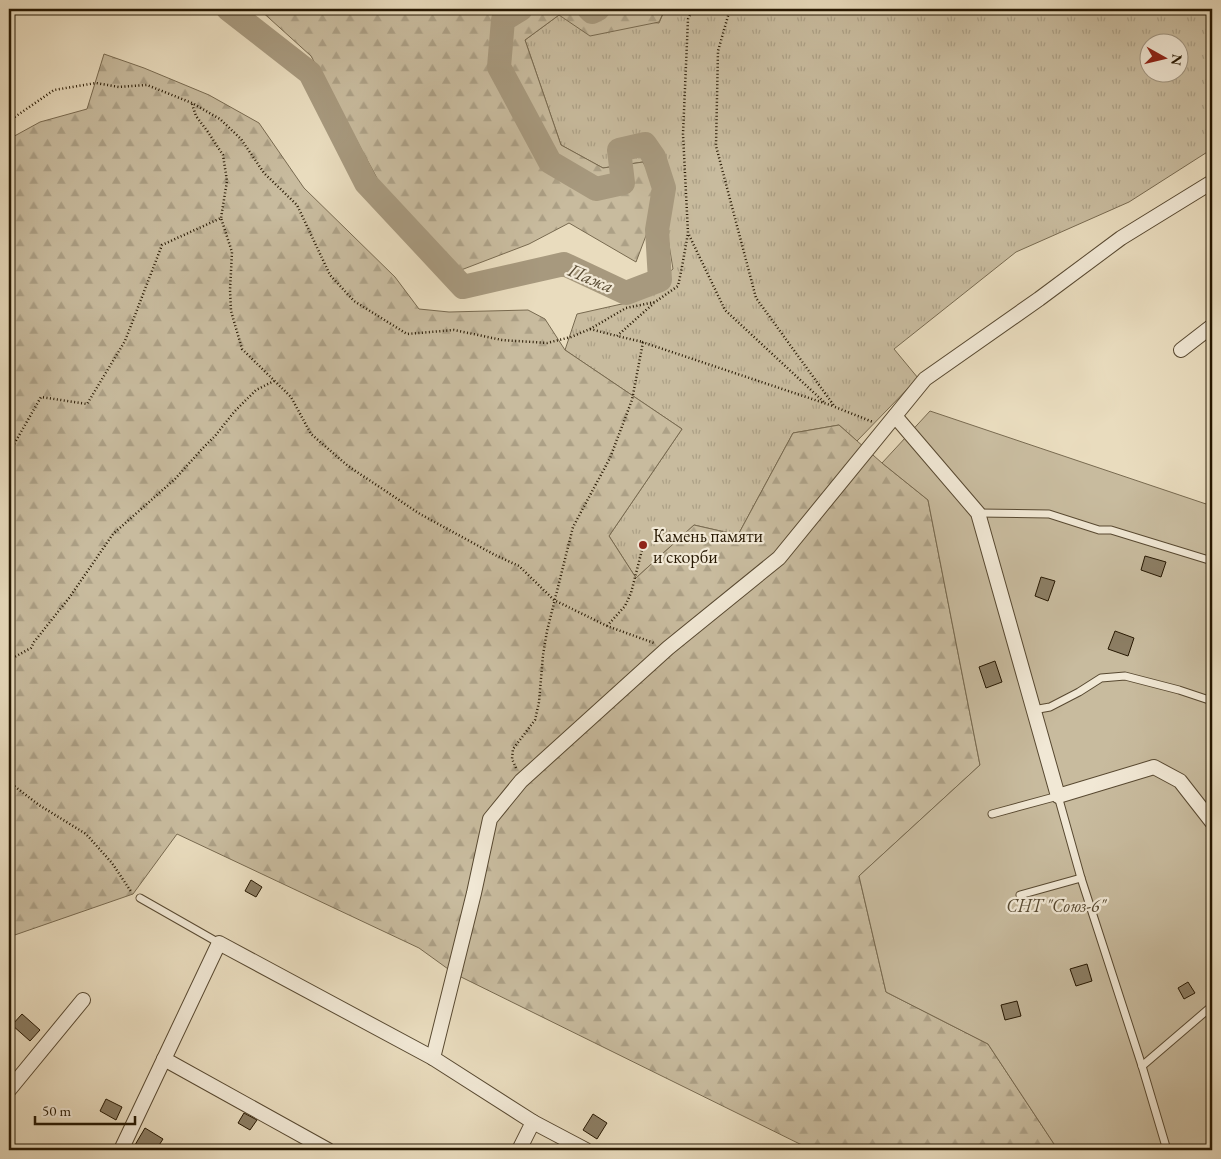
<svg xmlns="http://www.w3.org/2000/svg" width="1221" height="1159" font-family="'EB Garamond',serif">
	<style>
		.grass { fill: url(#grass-tufts); stroke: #786a50; fill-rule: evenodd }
		.forest { fill: url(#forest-firs); stroke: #786a50 }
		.green { fill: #c8bb9e; stroke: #786a50 }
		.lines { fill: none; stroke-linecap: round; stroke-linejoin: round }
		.river { stroke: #a7997e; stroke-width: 24 }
		.building { fill: #8c7e64; stroke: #271802 }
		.lane-casing { stroke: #584931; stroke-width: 9 }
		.street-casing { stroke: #584931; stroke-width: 16 }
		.path { stroke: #271802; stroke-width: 2.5; stroke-dasharray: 1 2.5; stroke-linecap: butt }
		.lane { stroke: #f1e8d5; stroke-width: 7 }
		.street { stroke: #f1e8d5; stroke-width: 14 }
		.poi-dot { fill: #8f2418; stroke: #f1e8d5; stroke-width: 2 }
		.labels { text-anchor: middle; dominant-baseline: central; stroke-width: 4.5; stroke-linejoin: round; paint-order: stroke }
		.poi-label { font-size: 18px; fill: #271802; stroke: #f1e8d5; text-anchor: start }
		.park-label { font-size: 18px; font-style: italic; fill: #574931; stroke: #f1e8d5 }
		.water-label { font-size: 19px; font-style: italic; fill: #5a4c34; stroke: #f1e8d5 }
	</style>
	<defs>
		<pattern id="grass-tufts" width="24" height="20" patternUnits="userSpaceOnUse" patternTransform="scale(1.25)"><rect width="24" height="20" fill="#c8bb9e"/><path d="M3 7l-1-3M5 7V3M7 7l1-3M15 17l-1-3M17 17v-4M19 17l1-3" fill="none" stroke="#aca086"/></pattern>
		<pattern id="forest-firs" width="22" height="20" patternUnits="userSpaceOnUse" patternTransform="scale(1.25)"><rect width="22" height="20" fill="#c8bb9e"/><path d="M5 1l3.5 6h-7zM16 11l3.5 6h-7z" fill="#aca086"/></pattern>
	</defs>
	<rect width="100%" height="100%" fill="#e9dcbe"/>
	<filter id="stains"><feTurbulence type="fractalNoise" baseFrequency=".004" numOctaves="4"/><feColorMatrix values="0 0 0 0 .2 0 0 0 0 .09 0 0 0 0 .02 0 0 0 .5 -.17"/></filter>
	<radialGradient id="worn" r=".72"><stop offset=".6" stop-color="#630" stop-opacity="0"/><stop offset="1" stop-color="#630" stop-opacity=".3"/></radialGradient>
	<path class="grass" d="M 665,9 L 1212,9 L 1212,149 L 1129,202 L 1016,252 L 894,349 L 918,378 L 857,441 L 839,425 L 793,433 L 738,535 L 694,525 L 636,578 L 609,536 L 682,429 L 565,350 L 577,314 L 635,301 L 673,269 L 661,196 L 643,162 L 603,168 L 561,145 L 525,40 L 559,15 L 659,23 ZM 1148,42 L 1178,42 L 1178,72 L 1148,72 Z"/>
	<g class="forest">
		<path d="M 259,9 L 665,9 L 659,22 L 590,36 L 559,15 L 525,40 L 561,145 L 603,168 L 643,162 L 661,196 L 636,262 L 569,223 L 529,244 L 461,270 L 378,180 L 311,56 Z"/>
		<path d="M 104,54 L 144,68 L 209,95 L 259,123 L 304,188 L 395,277 L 419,309 L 449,312 L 528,310 L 545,319 L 565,350 L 682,429 L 609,536 L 636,578 L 694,525 L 738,535 L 793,433 L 839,425 L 882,463 L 928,500 L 980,765 L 859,876 L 886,992 L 988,1044 L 1058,1150 L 812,1150 L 455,974 L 419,948 L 177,834 L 133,894 L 9,937 L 9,139 L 40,122 L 87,109 Z"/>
	</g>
	<path class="green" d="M 930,411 L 1212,506 L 1212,1150 L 1058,1150 L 988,1044 L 886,992 L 859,876 L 980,765 L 928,500 L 882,463 Z"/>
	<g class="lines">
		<g class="river">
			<path d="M 228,9 L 310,73 L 366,183 L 463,287 L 564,264 L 626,293 L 660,280 L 657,230 L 664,188 L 654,157 L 645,144 L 619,150 L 623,183 L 596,189 L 550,162 L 499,67 L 503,20 L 521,9"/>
			<path d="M 589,9 L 592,12 L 598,9"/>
		</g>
	</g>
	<g class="building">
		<path d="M 1145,556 L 1166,562 L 1161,577 L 1141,570 Z"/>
		<path d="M 1041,577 L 1055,581 L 1048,601 L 1035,596 Z"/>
		<path d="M 1115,631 L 1134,638 L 1128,656 L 1108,649 Z"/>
		<path d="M 995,661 L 1002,682 L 986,688 L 979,667 Z"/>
		<path d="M 251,880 L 262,887 L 256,897 L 245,891 Z"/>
		<path d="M 1087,964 L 1092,981 L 1076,986 L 1070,969 Z"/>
		<path d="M 1188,982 L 1195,993 L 1184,999 L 1178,988 Z"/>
		<path d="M 1017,1001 L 1021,1016 L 1005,1020 L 1001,1005 Z"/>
		<path d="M 22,1014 L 40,1030 L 30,1041 L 12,1025 Z"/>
		<path d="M 106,1099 L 122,1107 L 116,1120 L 100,1111 Z"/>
		<path d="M 244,1113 L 257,1120 L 250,1130 L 238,1123 Z"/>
		<path d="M 593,1114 L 607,1123 L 597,1139 L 583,1130 Z"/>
		<path d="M 145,1128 L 163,1139 L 156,1150 L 132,1150 Z"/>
	</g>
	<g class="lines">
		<defs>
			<g id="lane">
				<path d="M 978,513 L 1049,514 L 1099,530 L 1111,530 L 1212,561"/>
				<path d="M 1033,710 L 1050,707 L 1079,692 L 1101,678 L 1125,676 L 1179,690 L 1212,701"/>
				<path d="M 992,814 L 1058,796 L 1081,878 L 1142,1066 L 1167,1150"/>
				<path d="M 1020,895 L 1081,878"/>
				<path d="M 140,898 L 219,943"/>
				<path d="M 1142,1066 L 1212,1006"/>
			</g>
			<g id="street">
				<path d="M 1181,350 L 1212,326"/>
				<path d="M 895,416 L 978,513 L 1058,796 L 1154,767 L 1180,781 L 1212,822"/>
				<path d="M 433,1058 L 474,893 L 490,819 L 521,781 L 668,648 L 779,558 L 925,379 L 1039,299 L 1121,238 L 1212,182"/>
				<path d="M 164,1059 L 328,1150"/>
				<path d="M 9,1090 L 83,1000"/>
				<path d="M 533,1122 L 586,1150"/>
				<path d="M 121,1150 L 219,943 L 433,1058 L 533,1122 L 519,1150"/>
			</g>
		</defs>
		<use href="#lane" class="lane-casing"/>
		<use href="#street" class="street-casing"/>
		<g class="path">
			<path d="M 730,9 L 718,51 L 716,146 L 756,298 L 835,407 L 873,422"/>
			<path d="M 192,104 L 196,116 L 208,132 L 223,155 L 227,181 L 221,218"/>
			<path d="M 9,121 L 54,90 L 96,83 L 119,87 L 147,85 L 192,103 L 220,119 L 241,139 L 264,173 L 297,205 L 330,275 L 354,301 L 407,334 L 454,330 L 502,340 L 547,343 L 571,337 L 590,329 L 626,308 L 655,302 L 678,286 L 682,267 L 688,233 L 683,134 L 688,19 L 693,9"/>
			<path d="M 689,235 L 725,310 L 825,403"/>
			<path d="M 590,329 L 617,336"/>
			<path d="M 642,342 L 833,406"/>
			<path d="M 9,453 L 41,397 L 87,404 L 125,341 L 162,245 L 221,218 L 232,252 L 230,290 L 231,311 L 242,349 L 291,397 L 311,434 L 348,466 L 420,514 L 495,555 L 519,566 L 554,600 L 607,626 L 654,643"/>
			<path d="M 607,626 L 625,606 L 631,593 L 643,546"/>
			<path d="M 9,660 L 31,648 L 34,642 L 69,598 L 113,534 L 175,479 L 202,449 L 215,436 L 234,412 L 256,390 L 274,381"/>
			<path d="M 516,768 L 512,759 L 513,749 L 535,720 L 539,702 L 543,655 L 547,631 L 573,527 L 610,458 L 632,400 L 643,342 L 617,336 L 654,303"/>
			<path d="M 9,782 L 39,805 L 86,834 L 112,863 L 132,893"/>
		</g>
		<use href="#lane" class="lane"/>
		<use href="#street" class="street"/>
	</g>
	<circle class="poi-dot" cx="643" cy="545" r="5"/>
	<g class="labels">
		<g class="poi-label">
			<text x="653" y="535">Камень памяти<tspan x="653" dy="21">и скорби</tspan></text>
		</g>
		<g class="park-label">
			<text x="1056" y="905">СНТ "Союз-6"</text>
		</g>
		<g class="water-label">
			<text transform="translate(591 278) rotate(23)">Пажа</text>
		</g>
	</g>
	<rect width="1221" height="1159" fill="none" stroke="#e9dcbe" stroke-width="30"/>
	<rect x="10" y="10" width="1201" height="1139" fill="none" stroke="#271802" stroke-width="2.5"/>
	<rect x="15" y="15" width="1191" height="1129" fill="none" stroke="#271802"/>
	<g transform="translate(1164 58) rotate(98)"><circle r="24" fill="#f1e8d5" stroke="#a09581"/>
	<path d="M0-4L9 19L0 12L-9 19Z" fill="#8f2418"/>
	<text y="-8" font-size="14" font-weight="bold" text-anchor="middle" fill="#271802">N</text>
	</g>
	<path d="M35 1116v8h100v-8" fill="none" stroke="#271802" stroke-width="2.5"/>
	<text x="42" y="1116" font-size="15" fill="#271802" stroke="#f1e8d5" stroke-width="4" paint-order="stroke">50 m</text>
	<rect width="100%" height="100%" filter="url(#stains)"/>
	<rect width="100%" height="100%" fill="url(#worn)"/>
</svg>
